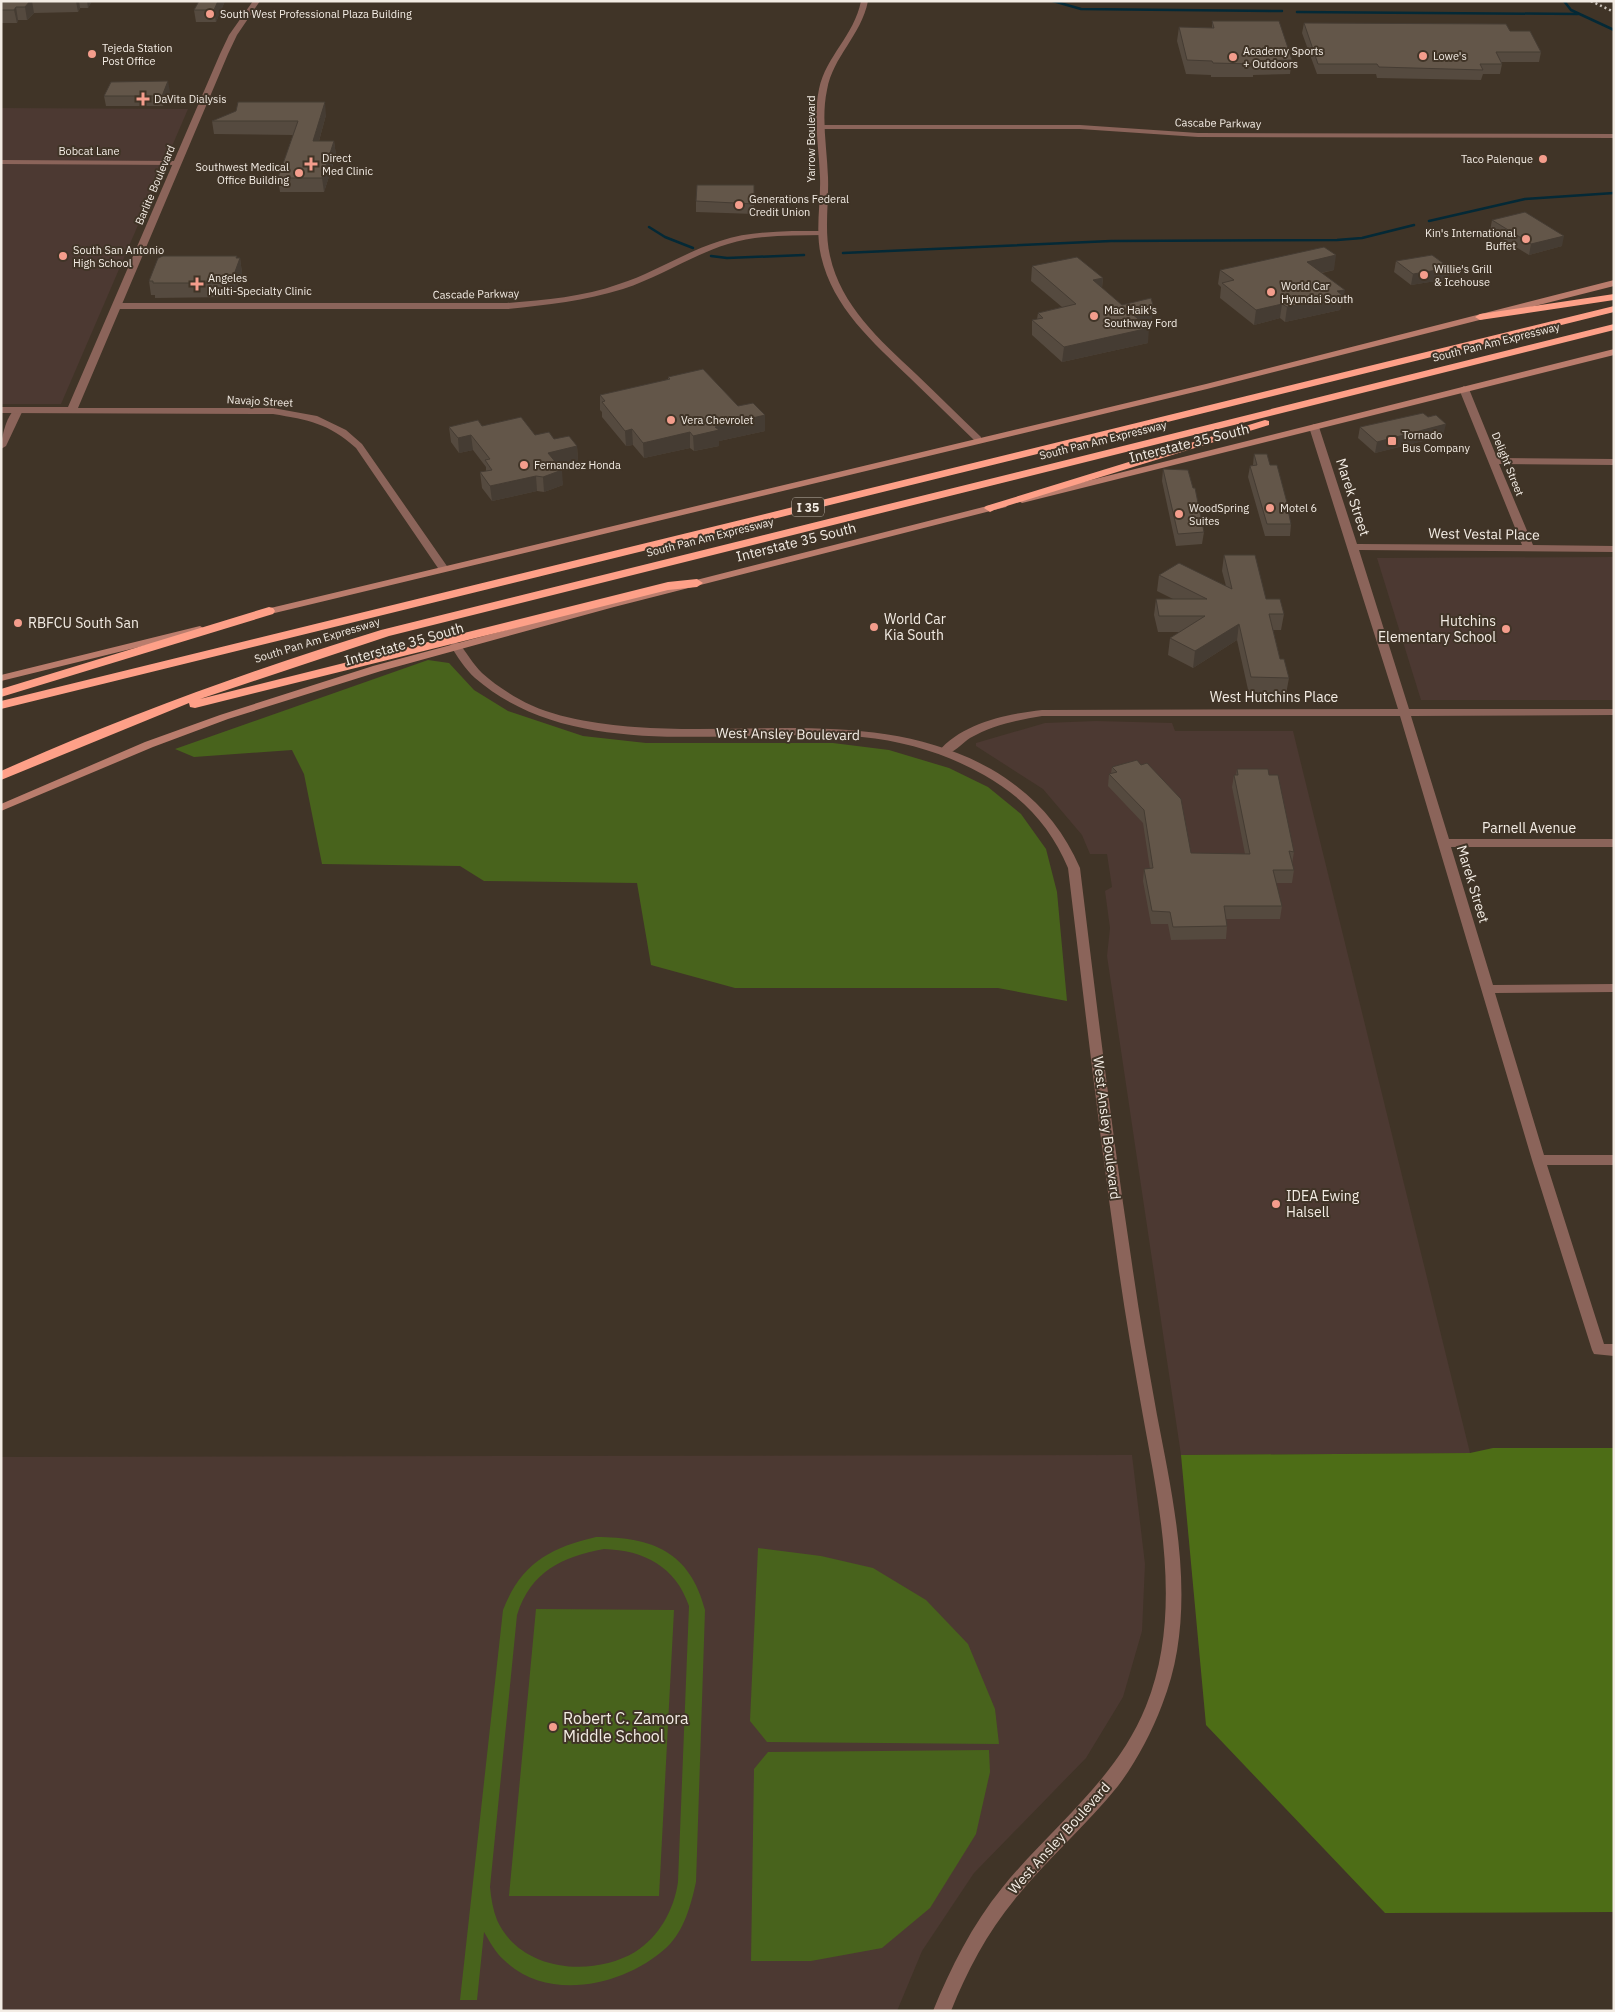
<svg xmlns="http://www.w3.org/2000/svg" width="1615" height="2012" font-family="'IBM Plex Sans',sans-serif">
	<style>
		.education { fill: #4c3932 }
		.green { fill: #48631c; fill-rule: evenodd }
		.forest { fill: #4d6d16 }
		.lines { fill: none; stroke-linecap: round; stroke-linejoin: round }
		.stream { stroke: #042936; stroke-width: 2.5 }
		.minor { fill: #8b645a; fill-rule: evenodd }
		.tertiary { fill: #8b645a; fill-rule: evenodd }
		.secondary { fill: #ba7d6d; fill-rule: evenodd }
		.motorway { fill: #fea088; fill-rule: evenodd }
		.rail { stroke: #cac2b9; stroke-width: 2.5; stroke-dasharray: 2 3; stroke-linecap: butt }
		.wall { fill: #554a3f }
		.shaded-wall { fill: #453c33 }
		.building { fill: #635649; stroke: #453c33 }
		.poi-dot { fill: #f49d8c; stroke: #403427; stroke-width: 2 }
		.labels { text-anchor: middle; dominant-baseline: central; stroke-width: 4; stroke-linejoin: round; paint-order: stroke }
		.far-poi-label { font-size: 11px; fill: #f3ece4; stroke: #403427; text-anchor: start }
		.far-street-label { font-size: 11px; fill: #f3ece4; stroke: #403427 }
		.shield { fill: #403427; stroke: #bdb5ab; stroke-width: 1 }
		.shield-label { font-size: 12px; font-weight: bold; fill: #f3ece4 }
		.street-label { font-size: 14px; fill: #f3ece4; stroke: #403427 }
		.poi-label { font-size: 14px; fill: #f3ece4; stroke: #403427; text-anchor: start }
		.near-poi-label { font-size: 16px; fill: #f3ece4; stroke: #403427; text-anchor: start }
	</style>
	<rect width="100%" height="100%" fill="#403427"/>
	<g class="education">
		<path d="M 1,108 L 188,109 L 61,404 L 1,404 Z"/>
		<path d="M 1614,557 L 1614,700 L 1421,700 L 1377,558 Z"/>
		<path d="M 1096,721 L 1172,723 L 1175,731 L 1293,731 L 1470,1453 L 1181,1455 L 1107,956 L 1110,928 L 1105,891 L 1112,887 L 1107,854 L 1090,854 L 1082,835 L 1043,789 L 976,746 L 976,743 L 1045,723 Z"/>
		<path d="M 1132,1455 L 1145,1564 L 1142,1631 L 1123,1697 L 1086,1758 L 974,1873 L 922,1951 L 897,2011 L 1,2011 L 1,1457 Z"/>
	</g>
	<g class="green">
		<path d="M 428,660 L 449,663 L 474,690 L 508,711 L 583,736 L 646,743 L 833,743 L 889,750 L 949,768 L 988,787 L 1021,814 L 1046,849 L 1057,892 L 1067,1001 L 998,988 L 735,988 L 651,965 L 637,883 L 484,881 L 460,866 L 322,864 L 304,774 L 292,750 L 194,757 L 175,749 Z"/>
		<path d="M 596,1537 C 653,1537 690,1552 705,1610 L 696,1882 C 691,1905 684,1931 667,1947 C 625,1986 548,2003 504,1960 C 495,1952 490,1942 484,1932 L 477,2000 L 460,2000 L 503,1610 C 521,1564 549,1548 596,1537 ZM 604,1549 C 644,1550 676,1567 689,1606 L 678,1882 C 674,1910 659,1937 635,1952 C 591,1978 520,1971 497,1920 C 493,1910 491,1898 490,1887 L 517,1615 C 531,1571 562,1557 604,1549 Z"/>
		<path d="M 758,1548 L 821,1556 L 873,1568 L 926,1600 L 968,1644 L 995,1709 L 999,1744 L 767,1742 L 750,1721 Z"/>
		<path d="M 536,1609 L 674,1610 L 659,1896 L 509,1896 Z"/>
		<path d="M 989,1750 L 990,1772 L 976,1834 L 930,1908 L 882,1948 L 811,1961 L 751,1961 L 754,1769 L 768,1752 Z"/>
	</g>
	<path class="forest" d="M 1493,1448 L 1614,1448 L 1614,1912 L 1385,1913 L 1206,1725 L 1181,1455 L 1470,1453 Z"/>
	<g class="lines">
		<g class="stream">
			<path d="M 1053,1 L 1081,9 L 1282,11"/>
			<path d="M 1564,1 L 1571,10 L 1614,30"/>
			<path d="M 1297,12 L 1578,14"/>
			<path d="M 1429,221 L 1525,199 L 1614,193"/>
			<path d="M 649,227 L 665,237 L 693,248"/>
			<path d="M 843,253 L 1111,241 L 1337,240 L 1362,238 L 1414,225"/>
			<path d="M 711,256 L 727,258 L 804,255"/>
		</g>
		<g class="minor">
			<path d="M 818,125 L 1080,125 L 1198,133 L 1614,134 L 1614,138 L 1198,137 L 1080,129 L 818,129 Z"/>
			<path d="M 1,160 L 176,161 L 180,163 L 176,165 L 1,164 Z"/>
			<path d="M 792,231 L 823,231 L 827,233 L 823,235 C 792,236 759,234 728,244 C 692,255 660,277 623,289 C 585,301 546,305 507,309 L 116,309 L 112,306 L 116,303 L 507,303 C 545,300 583,297 619,284 C 654,273 685,252 720,241 C 743,233 767,232 792,231 Z"/>
			<path d="M 1464,386 L 1469,389 L 1497,458 L 1614,459 L 1614,465 L 1499,464 L 1533,545 L 1614,546 L 1614,552 L 1359,550 L 1409,709 L 1614,709 L 1614,715 L 1411,716 L 1449,839 L 1614,839 L 1614,847 L 1451,847 L 1493,985 L 1614,984 L 1614,992 L 1495,993 L 1544,1155 L 1614,1155 L 1614,1165 L 1547,1165 L 1604,1344 L 1614,1344 L 1614,1356 L 1594,1354 L 1592,1350 L 1532,1160 L 1400,716 L 1042,716 C 1017,720 993,725 970,738 C 962,743 951,757 940,754 L 938,752 C 962,723 1007,714 1042,710 L 1398,709 L 1309,427 L 1314,424 L 1319,427 L 1357,544 L 1522,545 L 1459,389 Z"/>
			<path d="M 18,407 L 23,410 L 6,446 L 1,449 C 1,438 7,412 18,407 Z"/>
		</g>
		<g class="tertiary">
			<path d="M 253,1 L 260,1 L 237,35 L 228,54 L 78,408 L 273,408 L 317,416 L 346,430 L 362,444 L 449,569 L 448,571 L 440,571 L 356,448 C 328,423 309,420 273,414 L 1,413 L 1,407 L 68,407 L 220,54 L 229,35 Z"/>
			<path d="M 861,1 L 868,1 C 861,36 833,56 827,90 C 821,118 827,148 828,177 C 829,203 824,230 830,256 C 841,306 880,340 916,374 C 938,395 959,416 981,437 L 981,441 L 975,441 C 953,420 931,398 909,377 C 873,342 833,308 821,256 C 815,230 821,203 820,177 C 819,148 813,118 819,89 C 826,56 854,36 861,1 Z"/>
			<path d="M 455,642 L 459,643 C 466,652 473,664 482,673 C 492,682 506,692 519,699 C 552,718 598,724 635,727 C 754,736 882,708 991,769 C 1032,793 1061,824 1080,868 C 1096,1000 1112,1132 1132,1264 C 1139,1314 1148,1365 1157,1415 C 1175,1509 1199,1613 1162,1705 C 1151,1734 1136,1762 1118,1786 C 1086,1826 1047,1859 1015,1899 C 987,1933 967,1971 951,2011 L 933,2011 C 951,1967 972,1925 1002,1888 C 1051,1827 1116,1781 1146,1706 C 1183,1614 1160,1510 1143,1416 C 1134,1365 1125,1315 1118,1264 C 1099,1132 1084,1000 1068,868 C 1051,827 1023,797 984,775 C 947,754 905,741 862,737 C 739,726 577,766 475,678 C 465,669 457,656 450,645 Z"/>
		</g>
		<g class="secondary">
			<path d="M 1614,280 L 1614,286 L 1207,389 L 258,617 L 253,614 L 258,611 L 1206,384 Z"/>
			<path d="M 1614,349 L 1614,355 L 1022,503 L 1017,500 L 1019,498 Z"/>
			<path d="M 1003,502 L 1008,505 L 1006,507 L 614,607 L 381,671 L 228,719 L 153,747 L 1,811 L 1,804 L 145,742 L 220,715 L 373,666 L 606,603 Z"/>
			<path d="M 200,626 L 205,629 L 204,631 L 1,681 L 1,675 Z"/>
		</g>
		<g class="motorway">
			<path d="M 1614,294 L 1614,300 L 1480,320 L 1475,317 L 1480,314 Z"/>
			<path d="M 1614,306 L 1614,312 L 1,709 L 1,701 Z"/>
			<path d="M 1614,324 L 1614,330 L 389,636 L 200,699 L 668,582 L 697,579 L 703,583 L 697,587 L 668,590 L 195,708 L 190,707 L 189,703 L 1,780 L 1,771 C 125,716 251,670 381,630 Z"/>
			<path d="M 1265,420 L 1269,421 L 1269,425 L 994,510 L 990,512 L 984,508 L 986,506 Z"/>
			<path d="M 269,607 L 273,608 L 275,611 L 273,614 L 1,697 L 1,689 Z"/>
		</g>
		<path class="rail" d="M 1591,1 L 1614,12"/>
	</g>
	<g class="wall">
		<path d="M 1,1 L 92,1 L 88,8 L 80,8 L 78,12 L 34,13 L 27,20 L 18,20 L 17,23 L 1,23 Z"/>
		<path d="M 225,1 L 216,22 L 196,22 L 194,10 Z"/>
		<path d="M 1212,21 L 1292,60 L 1290,74 L 1253,75 L 1253,77 L 1211,77 L 1211,75 L 1186,74 L 1177,41 L 1179,27 L 1212,28 Z"/>
		<path d="M 1304,23 L 1510,31 L 1541,52 L 1539,62 L 1501,62 L 1502,64 L 1500,74 L 1483,74 L 1481,80 L 1377,78 L 1376,74 L 1317,74 L 1302,33 Z"/>
		<path d="M 170,92 L 163,106 L 106,106 L 104,96 Z"/>
		<path d="M 326,115 L 319,141 L 334,141 L 336,155 L 324,192 L 280,192 L 278,178 L 293,135 L 214,134 L 212,121 Z"/>
		<path d="M 754,185 L 754,214 L 696,212 L 696,201 Z"/>
		<path d="M 1492,220 L 1562,246 L 1529,255 L 1490,231 Z"/>
		<path d="M 237,258 L 240,258 L 242,273 L 234,295 L 229,297 L 155,298 L 155,295 L 151,295 L 149,281 Z"/>
		<path d="M 1396,261 L 1448,279 L 1411,285 L 1394,272 Z"/>
		<path d="M 1032,266 L 1103,278 L 1102,288 L 1122,305 L 1152,320 L 1143,323 L 1148,343 L 1062,362 L 1032,335 L 1032,320 L 1037,319 L 1038,313 L 1062,307 L 1031,281 Z"/>
		<path d="M 1220,270 L 1334,270 L 1322,273 L 1342,304 L 1341,305 L 1340,310 L 1285,322 L 1280,318 L 1254,325 L 1220,298 L 1221,287 L 1218,284 Z"/>
		<path d="M 668,377 L 738,406 L 765,415 L 765,431 L 719,441 L 719,446 L 694,451 L 690,448 L 644,458 L 633,445 L 626,446 L 602,417 L 602,412 L 600,410 L 600,395 L 668,380 Z"/>
		<path d="M 482,426 L 554,439 L 577,446 L 578,461 L 559,466 L 563,485 L 544,492 L 537,491 L 492,501 L 482,488 L 480,472 L 486,471 L 486,467 L 473,450 L 459,453 L 451,442 L 449,427 Z"/>
		<path d="M 1360,427 L 1443,436 L 1375,453 L 1358,438 Z"/>
		<path d="M 1254,454 L 1270,465 L 1289,510 L 1289,514 L 1291,524 L 1290,536 L 1265,536 L 1248,477 L 1250,466 L 1253,465 Z"/>
		<path d="M 1163,469 L 1204,532 L 1202,544 L 1176,546 L 1162,481 Z"/>
		<path d="M 1224,555 L 1266,599 L 1284,614 L 1281,630 L 1273,630 L 1280,659 L 1289,678 L 1286,694 L 1249,694 L 1237,640 L 1193,668 L 1168,655 L 1170,638 L 1180,632 L 1158,632 L 1154,615 L 1156,599 L 1173,599 L 1157,591 L 1159,575 L 1226,586 L 1222,571 Z"/>
		<path d="M 1112,767 L 1191,853 L 1245,854 L 1232,787 L 1234,775 L 1236,775 L 1237,769 L 1294,852 L 1292,864 L 1294,870 L 1292,883 L 1276,883 L 1282,906 L 1280,919 L 1226,919 L 1227,926 L 1226,939 L 1171,940 L 1168,924 L 1151,924 L 1143,881 L 1144,869 L 1150,869 L 1143,823 L 1108,786 L 1109,774 L 1111,773 Z"/>
	</g>
	<g class="shaded-wall">
		<path d="M 30,1 L 32,1 L 34,13 L 27,20 L 25,7 Z"/>
		<path d="M 76,1 L 79,1 L 80,8 L 78,12 Z"/>
		<path d="M 87,1 L 92,1 L 88,8 Z"/>
		<path d="M 218,1 L 225,1 L 216,22 L 214,10 Z"/>
		<path d="M 16,7 L 18,20 L 17,23 L 14,10 Z"/>
		<path d="M 168,81 L 170,92 L 163,106 L 162,96 Z"/>
		<path d="M 325,102 L 326,115 L 315,155 L 313,141 Z"/>
		<path d="M 334,141 L 336,155 L 324,192 L 322,178 Z"/>
		<path d="M 1564,236 L 1562,246 L 1529,255 L 1531,244 Z"/>
		<path d="M 1336,255 L 1334,270 L 1305,276 L 1307,262 Z"/>
		<path d="M 237,256 L 238,264 L 240,258 L 242,273 L 234,295 L 229,297 L 227,283 Z"/>
		<path d="M 1450,268 L 1448,279 L 1411,285 L 1413,274 Z"/>
		<path d="M 1103,278 L 1101,293 L 1093,280 Z"/>
		<path d="M 1345,290 L 1342,304 L 1341,305 L 1340,310 L 1285,322 L 1287,307 Z"/>
		<path d="M 1282,304 L 1280,318 L 1254,325 L 1256,310 Z"/>
		<path d="M 1153,305 L 1152,320 L 1130,328 L 1131,313 Z"/>
		<path d="M 1149,328 L 1148,343 L 1062,362 L 1064,347 Z"/>
		<path d="M 765,415 L 765,431 L 719,441 L 719,446 L 694,451 L 693,436 L 715,427 Z"/>
		<path d="M 1446,424 L 1443,436 L 1375,453 L 1377,442 Z"/>
		<path d="M 632,429 L 633,445 L 626,446 L 625,431 Z"/>
		<path d="M 690,432 L 690,448 L 644,458 L 643,443 Z"/>
		<path d="M 471,435 L 473,450 L 459,453 L 458,438 Z"/>
		<path d="M 577,446 L 578,461 L 550,468 L 548,453 Z"/>
		<path d="M 562,470 L 563,485 L 544,492 L 543,477 Z"/>
		<path d="M 536,476 L 537,491 L 492,501 L 490,486 Z"/>
		<path d="M 1239,624 L 1237,640 L 1193,668 L 1195,651 Z"/>
	</g>
	<g class="building">
		<path d="M 1,1 L 30,1 L 25,7 L 16,7 L 14,10 L 1,10 Z"/>
		<path d="M 199,1 L 218,1 L 214,10 L 194,10 Z"/>
		<path d="M 1212,21 L 1279,21 L 1292,60 L 1254,61 L 1255,64 L 1213,63 L 1212,61 L 1187,60 L 1179,27 L 1214,28 Z"/>
		<path d="M 1304,23 L 1506,24 L 1510,31 L 1530,31 L 1541,52 L 1496,52 L 1502,64 L 1480,64 L 1483,70 L 1379,67 L 1377,64 L 1318,64 Z"/>
		<path d="M 168,81 L 162,96 L 104,96 L 111,82 Z"/>
		<path d="M 238,102 L 325,102 L 313,141 L 334,141 L 322,178 L 278,178 L 298,121 L 212,121 L 236,111 Z"/>
		<path d="M 697,185 L 754,185 L 754,204 L 696,201 Z"/>
		<path d="M 1525,212 L 1564,236 L 1531,244 L 1492,220 Z"/>
		<path d="M 1324,247 L 1336,255 L 1307,262 L 1345,290 L 1337,291 L 1342,295 L 1287,307 L 1282,304 L 1256,310 L 1222,283 L 1234,280 L 1220,270 Z"/>
		<path d="M 1432,255 L 1450,268 L 1413,274 L 1396,261 Z"/>
		<path d="M 163,256 L 237,256 L 236,258 L 240,258 L 232,280 L 227,283 L 153,283 L 153,281 L 149,281 L 158,258 Z"/>
		<path d="M 1077,257 L 1103,278 L 1093,280 L 1122,305 L 1151,298 L 1153,305 L 1131,313 L 1149,328 L 1064,347 L 1032,320 L 1043,318 L 1038,313 L 1076,304 L 1032,266 Z"/>
		<path d="M 703,369 L 738,406 L 753,403 L 765,415 L 715,427 L 719,430 L 693,436 L 690,432 L 643,443 L 632,429 L 625,431 L 602,402 L 605,401 L 600,395 L 670,379 L 668,377 Z"/>
		<path d="M 1423,413 L 1428,417 L 1436,415 L 1446,424 L 1377,442 L 1360,427 Z"/>
		<path d="M 521,417 L 535,435 L 549,432 L 554,439 L 569,436 L 577,446 L 548,453 L 562,470 L 543,477 L 536,476 L 490,486 L 480,472 L 492,470 L 485,460 L 490,459 L 471,435 L 458,438 L 449,427 L 478,420 L 482,426 Z"/>
		<path d="M 1254,454 L 1267,454 L 1270,465 L 1277,465 L 1289,510 L 1288,510 L 1291,524 L 1267,524 L 1250,466 L 1257,465 Z"/>
		<path d="M 1163,469 L 1188,470 L 1193,488 L 1195,488 L 1204,532 L 1178,534 Z"/>
		<path d="M 1224,555 L 1255,555 L 1266,599 L 1280,599 L 1284,614 L 1269,614 L 1280,659 L 1284,659 L 1289,678 L 1251,677 L 1239,624 L 1195,651 L 1170,638 L 1205,616 L 1159,616 L 1156,599 L 1207,599 L 1159,575 L 1179,563 L 1232,589 Z"/>
		<path d="M 1137,760 L 1141,765 L 1147,763 L 1181,799 L 1191,853 L 1250,854 L 1234,775 L 1238,775 L 1237,769 L 1268,769 L 1269,775 L 1278,775 L 1294,852 L 1289,851 L 1294,870 L 1273,870 L 1282,906 L 1224,906 L 1227,926 L 1173,927 L 1170,912 L 1152,911 L 1144,869 L 1153,868 L 1144,810 L 1109,774 L 1117,772 L 1112,767 Z"/>
	</g>
	<g class="poi-dot">
		<circle cx="210" cy="14" r="5"/>
		<circle cx="92" cy="54" r="5"/>
		<circle cx="1423" cy="56" r="5"/>
		<circle cx="1233" cy="57" r="5"/>
		<path d="M140.5 91.5h5v5h5v5h-5v5h-5v-5h-5v-5h5z"/>
		<circle cx="1543" cy="159" r="5"/>
		<path d="M308.5 156.5h5v5h5v5h-5v5h-5v-5h-5v-5h5z"/>
		<circle cx="299" cy="173" r="5"/>
		<circle cx="739" cy="205" r="5"/>
		<circle cx="1526" cy="239" r="5"/>
		<circle cx="63" cy="256" r="5"/>
		<circle cx="1424" cy="275" r="5"/>
		<path d="M194.5 276.5h5v5h5v5h-5v5h-5v-5h-5v-5h5z"/>
		<circle cx="1271" cy="292" r="5"/>
		<circle cx="1094" cy="316" r="5"/>
		<circle cx="671" cy="420" r="5"/>
		<rect x="1387" y="436" width="10" height="10" rx="2.5"/>
		<circle cx="524" cy="465" r="5"/>
		<circle cx="1270" cy="508" r="5"/>
		<circle cx="1179" cy="514" r="5"/>
		<circle cx="18" cy="623" r="5"/>
		<circle cx="874" cy="627" r="5"/>
		<circle cx="1506" cy="629" r="5"/>
		<circle cx="1276" cy="1204" r="5"/>
		<circle cx="553" cy="1727" r="5"/>
	</g>
	<g class="labels">
		<g class="far-poi-label">
			<text x="220" y="14">South West Professional Plaza Building</text>
			<text x="102" y="48">Tejeda Station<tspan x="102" dy="13">Post Office</tspan></text>
			<text x="1243" y="51">Academy Sports<tspan x="1243" dy="13">+ Outdoors</tspan></text>
			<text x="1433" y="56">Lowe's</text>
			<text x="154" y="99">DaVita Dialysis</text>
			<text x="322" y="158">Direct<tspan x="322" dy="13">Med Clinic</tspan></text>
			<text x="1533" y="159" text-anchor="end">Taco Palenque</text>
			<text x="289" y="167" text-anchor="end">Southwest Medical<tspan x="289" dy="13">Office Building</tspan></text>
			<text x="749" y="199">Generations Federal<tspan x="749" dy="13">Credit Union</tspan></text>
			<text x="1516" y="233" text-anchor="end">Kin's International<tspan x="1516" dy="13">Buffet</tspan></text>
			<text x="73" y="250">South San Antonio<tspan x="73" dy="13">High School</tspan></text>
			<text x="1434" y="269">Willie's Grill<tspan x="1434" dy="13">&amp; Icehouse</tspan></text>
			<text x="208" y="278">Angeles<tspan x="208" dy="13">Multi-Specialty Clinic</tspan></text>
			<text x="1281" y="286">World Car<tspan x="1281" dy="13">Hyundai South</tspan></text>
			<text x="1104" y="310">Mac Haik's<tspan x="1104" dy="13">Southway Ford</tspan></text>
			<text x="681" y="420">Vera Chevrolet</text>
			<text x="1402" y="435">Tornado<tspan x="1402" dy="13">Bus Company</tspan></text>
			<text x="534" y="465">Fernandez Honda</text>
			<text x="1189" y="508">WoodSpring<tspan x="1189" dy="13">Suites</tspan></text>
			<text x="1280" y="508">Motel 6</text>
		</g>
		<g class="far-street-label">
			<text transform="translate(1218 123) rotate(1)">Cascabe Parkway</text>
			<text transform="translate(811 139) rotate(-90)">Yarrow Boulevard</text>
			<text x="89" y="151">Bobcat Lane</text>
			<text transform="translate(155 185) rotate(-67)">Barlite Boulevard</text>
			<text transform="translate(476 294) rotate(-1)">Cascade Parkway</text>
			<text transform="translate(1496 342) rotate(-14)">South Pan Am Expressway</text>
			<text transform="translate(260 401) rotate(3)">Navajo Street</text>
			<text transform="translate(1103 440) rotate(-14)">South Pan Am Expressway</text>
			<text transform="translate(1508 464) rotate(68)">Delight Street</text>
			<text transform="translate(710 537) rotate(-14)">South Pan Am Expressway</text>
			<text transform="translate(317 640) rotate(-17)">South Pan Am Expressway</text>
		</g>
		<rect class="shield" x="792" y="497.5" width="32" height="19" rx="4"/>
		<g class="shield-label">
			<text x="808" y="507">I 35</text>
		</g>
		<g class="street-label">
			<text transform="translate(1189 443) rotate(-14)">Interstate 35 South</text>
			<text transform="translate(1353 497) rotate(72)">Marek Street</text>
			<text transform="translate(1484 534) rotate(1)">West Vestal Place</text>
			<text transform="translate(796 542) rotate(-14)">Interstate 35 South</text>
			<text transform="translate(404 644) rotate(-16)">Interstate 35 South</text>
			<text x="1274" y="697">West Hutchins Place</text>
			<text transform="translate(788 734) rotate(1)">West Ansley Boulevard</text>
			<text x="1529" y="828">Parnell Avenue</text>
			<text transform="translate(1473 884) rotate(73)">Marek Street</text>
			<text transform="translate(1107 1128) rotate(83)">West Ansley Boulevard</text>
			<text transform="translate(1059 1838) rotate(-48)">West Ansley Boulevard</text>
		</g>
		<g class="poi-label">
			<text x="884" y="619">World Car<tspan x="884" dy="16">Kia South</tspan></text>
			<text x="1496" y="621" text-anchor="end">Hutchins<tspan x="1496" dy="16">Elementary School</tspan></text>
			<text x="28" y="623">RBFCU South San</text>
			<text x="1286" y="1196">IDEA Ewing<tspan x="1286" dy="16">Halsell</tspan></text>
		</g>
		<g class="near-poi-label">
			<text x="563" y="1718">Robert C. Zamora<tspan x="563" dy="18">Middle School</tspan></text>
		</g>
	</g>
	<rect width="1615" height="2012" fill="none" stroke="#f3ece4" stroke-width="5"/>
</svg>
